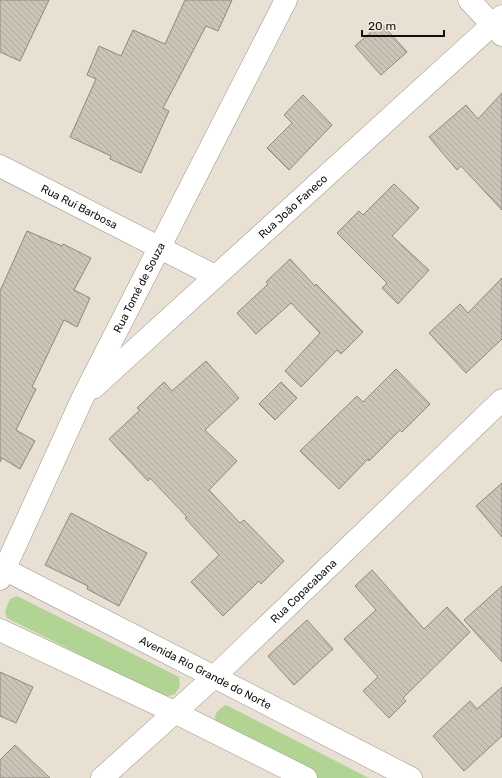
<svg xmlns="http://www.w3.org/2000/svg" width="502" height="778" font-family="Rubik,sans-serif">
	<style>
		.green { fill: #b1d495 }
		.building { fill: url(#building-back-hatch); stroke: #8f887c }
		.lines { fill: none; stroke-linecap: round; stroke-linejoin: round }
		.minor-casing { stroke: #9c9588; stroke-width: 23 }
		.minor { stroke: #fff; stroke-width: 22 }
		.labels { text-anchor: middle; dominant-baseline: central; stroke-width: 3.5; stroke-linejoin: round; paint-order: stroke }
		.street-label { font-size: 11px; fill: #13100c; stroke: #f5ede0 }
	</style>
	<defs>
		<pattern id="building-back-hatch" width="6" height="6" patternUnits="userSpaceOnUse"><rect width="6" height="6" fill="#cbc4b7"/><path d="M-1 5l2 2M0 0l6 6M5-1l2 2" fill="none" stroke="#ada79c"/></pattern>
	</defs>
	<rect width="100%" height="100%" fill="#e8e0d3"/>
	<g class="green">
		<path d="M 17,596 L 179,677 L 180,686 L 175,694 L 165,697 L 7,618 L 5,611 L 10,599 Z"/>
		<path d="M 226,705 L 369,778 L 316,778 L 216,726 C 213,716 216,710 226,705 Z"/>
	</g>
	<g class="building">
		<path d="M 0,0 L 49,0 L 20,61 L 0,52 Z"/>
		<path d="M 185,0 L 232,0 L 218,31 L 206,26 L 163,108 L 169,111 L 141,173 L 110,159 L 111,156 L 70,137 L 96,79 L 87,75 L 99,46 L 121,56 L 133,30 L 165,44 Z"/>
		<path d="M 381,23 L 407,52 L 381,75 L 355,46 Z"/>
		<path d="M 502,93 L 502,210 L 461,166 L 457,170 L 429,137 L 466,105 L 478,119 Z"/>
		<path d="M 303,95 L 332,125 L 289,170 L 267,148 L 292,123 L 284,115 Z"/>
		<path d="M 394,184 L 419,208 L 392,236 L 429,270 L 398,304 L 382,288 L 387,283 L 337,233 L 359,211 L 363,215 Z"/>
		<path d="M 27,231 L 62,246 L 63,244 L 91,258 L 74,290 L 90,298 L 77,327 L 64,320 L 32,387 L 36,389 L 16,430 L 35,441 L 20,469 L 2,458 L 0,462 L 0,291 Z"/>
		<path d="M 290,259 L 315,286 L 316,284 L 363,332 L 341,354 L 337,350 L 301,387 L 285,371 L 320,333 L 291,303 L 256,334 L 237,313 L 268,284 L 266,282 Z"/>
		<path d="M 502,278 L 502,339 L 466,373 L 429,333 L 460,304 L 468,313 Z"/>
		<path d="M 206,361 L 239,398 L 205,430 L 237,461 L 209,490 L 240,523 L 244,520 L 284,561 L 261,584 L 259,581 L 223,616 L 191,582 L 219,555 L 185,518 L 187,517 L 150,478 L 148,481 L 109,439 L 140,410 L 137,408 L 164,382 L 172,391 Z"/>
		<path d="M 396,369 L 430,404 L 402,432 L 400,430 L 369,461 L 368,459 L 339,489 L 300,451 L 357,396 L 363,402 Z"/>
		<path d="M 281,382 L 297,398 L 275,420 L 259,404 Z"/>
		<path d="M 502,483 L 502,537 L 476,506 Z"/>
		<path d="M 71,513 L 147,553 L 119,606 L 87,589 L 88,586 L 45,565 Z"/>
		<path d="M 372,570 L 424,629 L 447,607 L 470,632 L 403,698 L 406,701 L 389,718 L 363,691 L 378,677 L 344,639 L 376,610 L 355,586 Z"/>
		<path d="M 502,586 L 502,662 L 464,620 Z"/>
		<path d="M 307,620 L 333,649 L 294,685 L 268,656 Z"/>
		<path d="M 0,672 L 33,687 L 16,723 L 0,716 Z"/>
		<path d="M 502,687 L 502,736 L 464,771 L 433,736 L 470,701 L 477,709 Z"/>
		<path d="M 15,745 L 50,778 L 0,778 L 0,760 Z"/>
	</g>
	<g class="lines">
		<defs>
			<g id="minor">
				<path d="M 469,0 L 502,35"/>
				<path id="s1" d="M 0,166 L 215,276"/>
				<path id="s2" d="M 93,388 L 502,16"/>
				<path id="s3" d="M 0,567 L 411,778"/>
				<path id="s4" d="M 0,579 L 83,397 L 286,0"/>
				<path d="M 0,630 L 174,712 L 306,778"/>
				<path id="s5" d="M 102,778 L 214,677 L 502,400"/>
			</g>
		</defs>
		<use href="#minor" class="minor-casing"/>
		<use href="#minor" class="minor"/>
	</g>
	<g class="labels">
		<g class="street-label">
			<text stroke="none"><textPath href="#s2" startOffset="270">Rua João Faneco</textPath></text>
			<text stroke="none"><textPath href="#s1" startOffset="89">Rua Rui Barbosa</textPath></text>
			<text stroke="none"><textPath href="#s4" startOffset="323">Rua Tomé de Souza</textPath></text>
			<text stroke="none"><textPath href="#s5" startOffset="275">Rua Copacabana</textPath></text>
			<text stroke="none"><textPath href="#s3" startOffset="231">Avenida Rio Grande do Norte</textPath></text>
		</g>
	</g>
	<path d="M362 30v6h82v-6" fill="none" stroke="#13100c" stroke-width="2"/>
	<text x="368" y="30" font-size="12" fill="#13100c" stroke="#f5ede0" stroke-width="3" paint-order="stroke">20 m</text>
</svg>
